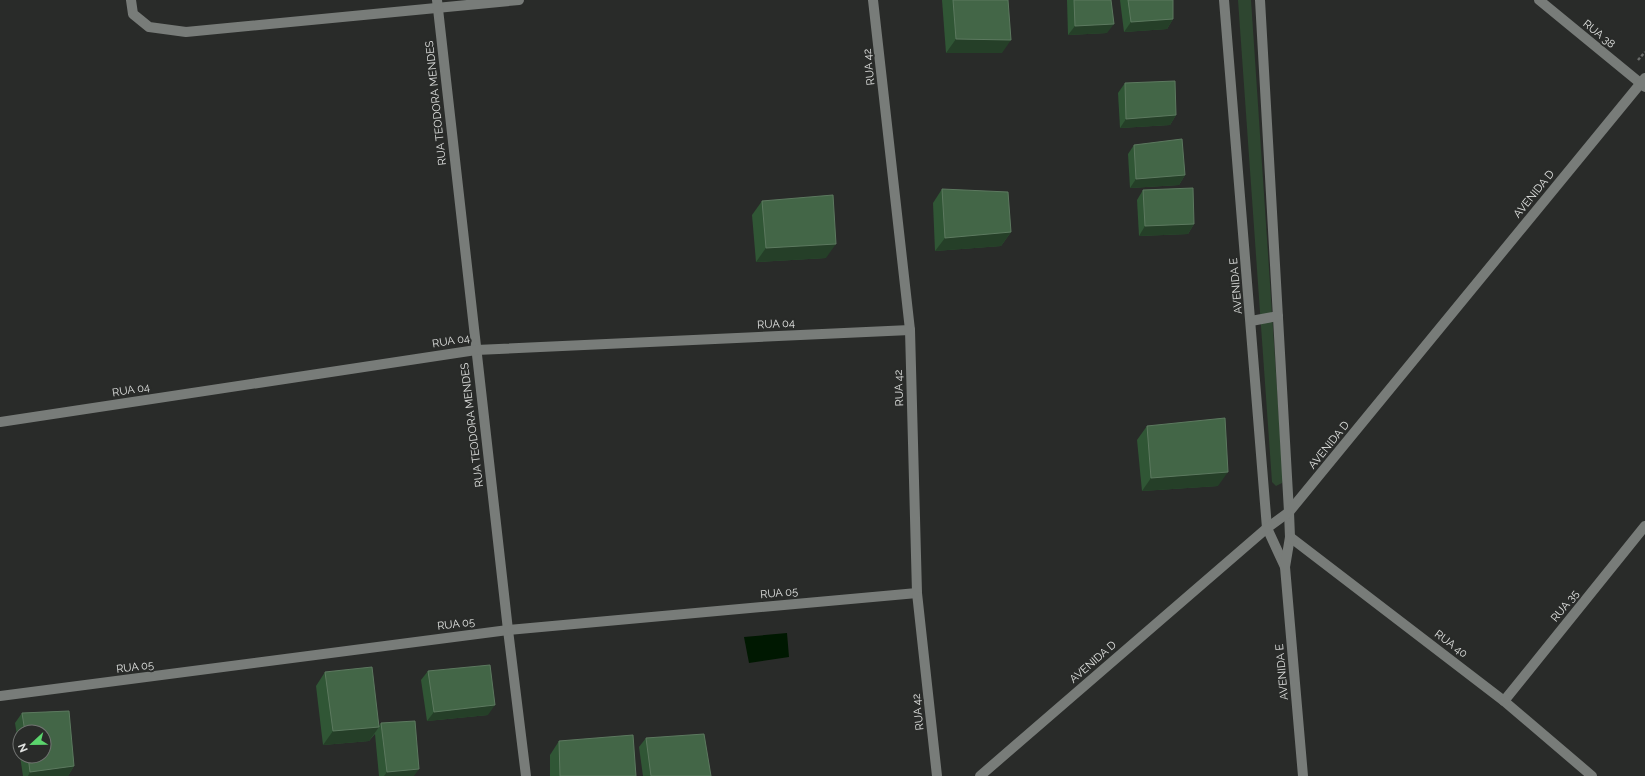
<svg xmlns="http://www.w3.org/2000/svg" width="1645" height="776" font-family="Raleway,sans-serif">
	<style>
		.green { fill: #2e4630 }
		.water { fill: #001801 }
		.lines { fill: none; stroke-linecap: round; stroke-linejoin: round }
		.path { stroke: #6b6d6b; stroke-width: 2.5; stroke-dasharray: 3 2; stroke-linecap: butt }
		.minor { stroke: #787c79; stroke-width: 10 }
		.tertiary { stroke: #787c79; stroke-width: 10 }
		.wall { fill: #305635 }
		.shaded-wall { fill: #253f28 }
		.building { fill: #436647; stroke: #5c795f }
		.labels { text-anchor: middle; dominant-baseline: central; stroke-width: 4; stroke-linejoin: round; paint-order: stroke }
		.street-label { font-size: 11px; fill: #e0e2e0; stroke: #292b29 }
	</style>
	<rect width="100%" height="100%" fill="#292b29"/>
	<path class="green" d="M 1238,0 L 1251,0 L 1283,478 L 1282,483 L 1276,486 L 1272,482 Z"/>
	<path class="water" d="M 787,633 L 789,657 L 749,663 L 744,637 Z"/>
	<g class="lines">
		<path class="path" d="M 1638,60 L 1645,52"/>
		<g class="minor">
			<path d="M 131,0 L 133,14 L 149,27 L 186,32 L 519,0"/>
			<path d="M 437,0 L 508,630 L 526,776"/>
			<path d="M 1224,0 L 1267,528 L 1285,567"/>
			<path d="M 1260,0 L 1289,512 L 1290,537 L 1285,567 L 1303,776"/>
			<path d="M 1539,0 L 1645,87"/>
			<path d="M 1251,321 L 1278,316"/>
			<path d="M 0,422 L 476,350 L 910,330"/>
			<path d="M 1290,537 L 1504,701 L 1592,776"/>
			<path d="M 0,696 L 508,630 L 917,593"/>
			<path d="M 1504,701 L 1645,526"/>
			<path d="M 980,776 L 1267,528 L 1289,512 L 1645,78"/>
		</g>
		<path class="tertiary" d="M 873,0 L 910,330 L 917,593 L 937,776"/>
	</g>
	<g class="wall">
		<path d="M 942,0 L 1008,0 L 1002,53 L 946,53 Z"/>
		<path d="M 1067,0 L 1111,0 L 1107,33 L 1068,35 Z"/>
		<path d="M 1120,0 L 1173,0 L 1173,19 L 1167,29 L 1124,32 Z"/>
		<path d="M 1125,83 L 1176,115 L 1170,125 L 1120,128 L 1118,93 Z"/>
		<path d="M 1134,145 L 1185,175 L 1179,185 L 1130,188 L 1128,154 Z"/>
		<path d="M 942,189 L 1011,232 L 1001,246 L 935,251 L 933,203 Z"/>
		<path d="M 1143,190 L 1194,224 L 1188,234 L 1139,236 L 1137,200 Z"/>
		<path d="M 762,201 L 826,258 L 756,262 L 752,215 Z"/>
		<path d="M 1147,426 L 1218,486 L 1142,491 L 1137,440 Z"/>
		<path d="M 428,671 L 488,715 L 427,721 L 421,680 Z"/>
		<path d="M 325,672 L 379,726 L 381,723 L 414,776 L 379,776 L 375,734 L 369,741 L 323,745 L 316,686 Z"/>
		<path d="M 69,711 L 74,766 L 68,776 L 23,776 L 20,756 L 44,756 L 44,732 L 20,732 L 20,755 L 15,723 L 22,713 Z"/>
		<path d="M 646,738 L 711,776 L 643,776 L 639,747 Z"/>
		<path d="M 559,741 L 636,776 L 550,776 L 550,755 Z"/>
	</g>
	<g class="shaded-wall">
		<path d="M 1173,19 L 1167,29 L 1124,32 L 1131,22 Z"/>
		<path d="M 1114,24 L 1107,33 L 1068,35 L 1075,26 Z"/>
		<path d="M 956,39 L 1011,40 L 1002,53 L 946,53 Z"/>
		<path d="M 1176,115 L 1170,125 L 1120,128 L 1126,119 Z"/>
		<path d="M 1185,175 L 1179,185 L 1130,188 L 1136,179 Z"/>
		<path d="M 1194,224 L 1188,234 L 1139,236 L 1145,226 Z"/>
		<path d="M 1011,232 L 1001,246 L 935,251 L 945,238 Z"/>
		<path d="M 836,244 L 826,258 L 756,262 L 766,248 Z"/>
		<path d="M 1228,472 L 1218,486 L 1142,491 L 1151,478 Z"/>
		<path d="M 495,705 L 488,715 L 427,721 L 434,712 Z"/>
		<path d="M 379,727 L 369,741 L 323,745 L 333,731 Z"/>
		<path d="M 74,766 L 68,776 L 28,776 L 30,772 Z"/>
		<path d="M 419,769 L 414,776 L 384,776 L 387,772 Z"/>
	</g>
	<g class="building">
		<path d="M 953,0 L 1008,0 L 1011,40 L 956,39 Z"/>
		<path d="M 1074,0 L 1111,0 L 1114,24 L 1075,26 Z"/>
		<path d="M 1128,0 L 1173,0 L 1173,19 L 1131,22 Z"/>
		<path d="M 1175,81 L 1176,115 L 1126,119 L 1125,83 Z"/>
		<path d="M 1182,139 L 1185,175 L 1136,179 L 1134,145 Z"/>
		<path d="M 1193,188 L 1194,224 L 1145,226 L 1143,190 Z"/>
		<path d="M 942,189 L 1008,192 L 1011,232 L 945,238 Z"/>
		<path d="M 833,195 L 836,244 L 766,248 L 762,201 Z"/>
		<path d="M 1225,418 L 1228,472 L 1151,478 L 1147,426 Z"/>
		<path d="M 490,665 L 495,705 L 434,712 L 428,671 Z"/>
		<path d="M 372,667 L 379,727 L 333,731 L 325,672 Z"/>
		<path d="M 69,711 L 74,766 L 30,772 L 28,756 L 44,756 L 44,732 L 25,732 L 22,713 Z"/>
		<path d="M 415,721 L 419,769 L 387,772 L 381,723 Z"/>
		<path d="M 704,734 L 711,776 L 651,776 L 646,738 Z"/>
		<path d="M 633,735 L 636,776 L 560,776 L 559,741 Z"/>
	</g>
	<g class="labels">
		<g class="street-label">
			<text transform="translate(1599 34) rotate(39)">RUA 38</text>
			<text transform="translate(869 67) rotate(-96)">RUA 42</text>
			<text transform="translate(436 103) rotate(-96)">RUA TEODORA MENDES</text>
			<text transform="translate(1534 194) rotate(-51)">AVENIDA D</text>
			<text transform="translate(1236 286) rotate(-95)">AVENIDA E</text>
			<text transform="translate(776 324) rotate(-3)">RUA 04</text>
			<text transform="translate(451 341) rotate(-9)">RUA 04</text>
			<text transform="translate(899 388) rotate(-92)">RUA 42</text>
			<text transform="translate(131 390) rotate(-9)">RUA 04</text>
			<text transform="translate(472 425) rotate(-97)">RUA TEODORA MENDES</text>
			<text transform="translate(1329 445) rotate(-51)">AVENIDA D</text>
			<text transform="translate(779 593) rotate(-5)">RUA 05</text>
			<text transform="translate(1565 606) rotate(-51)">RUA 35</text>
			<text transform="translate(456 624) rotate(-7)">RUA 05</text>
			<text transform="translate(1451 644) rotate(37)">RUA 40</text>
			<text transform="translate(1093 662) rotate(-41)">AVENIDA D</text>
			<text transform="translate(135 667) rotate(-7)">RUA 05</text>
			<text transform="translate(1282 672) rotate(-95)">AVENIDA E</text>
			<text transform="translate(918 712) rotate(-96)">RUA 42</text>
		</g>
	</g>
	<g transform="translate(32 744) rotate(248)"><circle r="19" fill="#292b29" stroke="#727472"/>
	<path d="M0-3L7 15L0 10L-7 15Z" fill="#5bd56d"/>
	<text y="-6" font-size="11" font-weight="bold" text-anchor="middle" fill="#e0e2e0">N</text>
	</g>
</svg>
